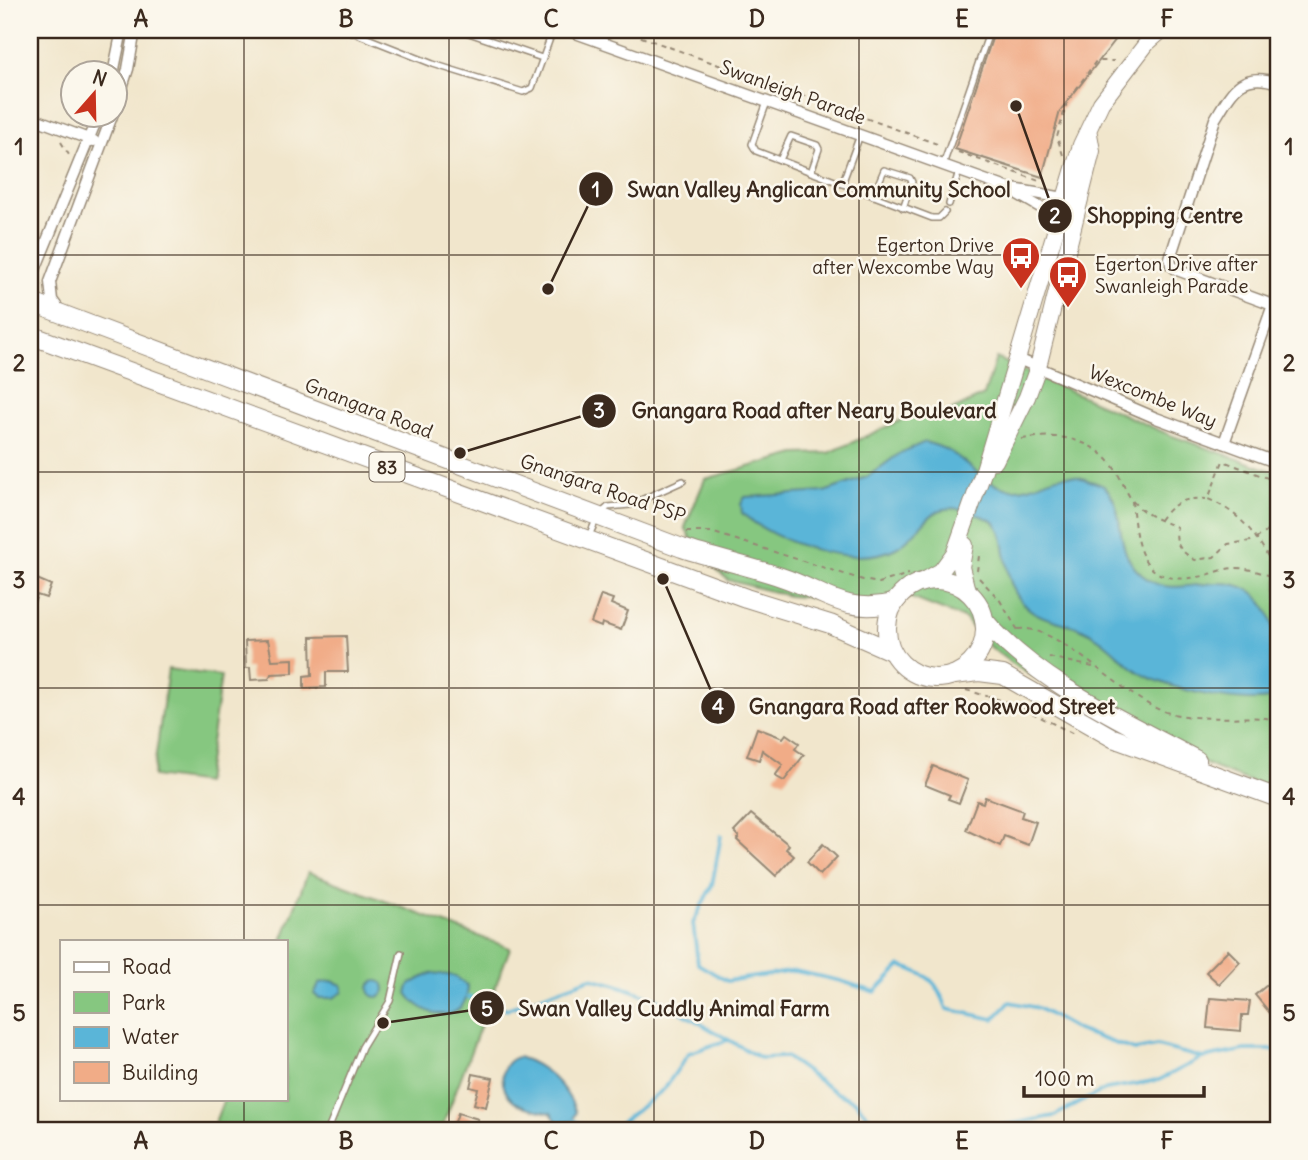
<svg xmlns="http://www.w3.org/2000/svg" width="1308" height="1160" font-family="Delius,sans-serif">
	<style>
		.green { fill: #86c780; stroke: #60784f; stroke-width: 2 }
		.water { fill: #5ab5d8; stroke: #4a707b; stroke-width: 2 }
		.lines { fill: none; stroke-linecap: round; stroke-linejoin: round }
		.stream { stroke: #5ab5d8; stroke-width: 3.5 }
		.building { fill: #f1ac87 }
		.lane-casing { stroke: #968875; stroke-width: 8 }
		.street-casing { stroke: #968875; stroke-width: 13 }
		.secondary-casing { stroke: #968875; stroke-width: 18 }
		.primary-casing { stroke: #968875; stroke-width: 20 }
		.path { stroke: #968875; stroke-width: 2; stroke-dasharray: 5 5; stroke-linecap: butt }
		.lane { stroke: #fff; stroke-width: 5 }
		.street { stroke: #fff; stroke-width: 10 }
		.secondary { stroke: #fff; stroke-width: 16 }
		.primary { stroke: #fff; stroke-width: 18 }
		.grid { fill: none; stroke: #3b2a1e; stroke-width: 2; stroke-opacity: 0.55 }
		.labels { text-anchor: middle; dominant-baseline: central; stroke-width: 5; stroke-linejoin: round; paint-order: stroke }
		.shield { fill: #fbf7ec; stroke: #75685c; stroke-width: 2 }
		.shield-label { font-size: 18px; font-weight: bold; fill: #3b2a1e }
		.street-label { font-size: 19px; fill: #3b2a1e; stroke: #fbf7ec }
		.poi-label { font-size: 19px; fill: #3b2a1e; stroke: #fbf7ec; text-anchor: end }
		.leader { fill: none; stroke: #3b2a1e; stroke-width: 2.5 }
		.callout-dot { fill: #3b2a1e; stroke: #fbf7ec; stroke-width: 2.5 }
		.mark-label { font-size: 21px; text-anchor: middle; font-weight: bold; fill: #fff }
		.callout-label { font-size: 21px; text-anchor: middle; font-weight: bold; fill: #3b2a1e; stroke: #fbf7ec; stroke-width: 5; stroke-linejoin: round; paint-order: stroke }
		.neatline { fill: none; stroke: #3b2a1e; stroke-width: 2.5 }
		.grid-label { font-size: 23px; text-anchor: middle; font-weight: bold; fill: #3b2a1e }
	</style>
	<rect width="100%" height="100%" fill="#fbf7ec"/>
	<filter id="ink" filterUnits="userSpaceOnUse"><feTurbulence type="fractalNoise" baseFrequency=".0143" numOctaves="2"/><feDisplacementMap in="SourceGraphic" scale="14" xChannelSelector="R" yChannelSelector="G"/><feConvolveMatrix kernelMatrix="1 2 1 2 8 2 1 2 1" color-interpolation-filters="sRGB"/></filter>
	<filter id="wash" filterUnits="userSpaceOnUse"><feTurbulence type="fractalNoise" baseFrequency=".00686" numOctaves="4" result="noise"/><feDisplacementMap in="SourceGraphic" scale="28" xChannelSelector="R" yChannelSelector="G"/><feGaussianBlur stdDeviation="1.57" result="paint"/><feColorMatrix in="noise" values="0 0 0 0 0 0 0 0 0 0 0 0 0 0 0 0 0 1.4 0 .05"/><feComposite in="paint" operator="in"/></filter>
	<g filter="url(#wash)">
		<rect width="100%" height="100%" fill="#f1e6cc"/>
		<g class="green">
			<path d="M 996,358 L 1170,435 L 1278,473 L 1278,792 L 1217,769 L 1132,731 L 1017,667 L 982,641 L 966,619 L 909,597 L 894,603 L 789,596 L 728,580 L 698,552 L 685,527 L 705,479 L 796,454 L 829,453 L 915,414 L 949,412 L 984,395 Z"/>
			<path d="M 168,669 L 221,676 L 205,783 L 153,776 Z"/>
			<path d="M 308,872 L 510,948 L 441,1130 L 212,1130 L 224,1099 L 285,1099 L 285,941 L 282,941 Z"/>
		</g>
		<g class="water">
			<path d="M 925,442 C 931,444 939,446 945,449 C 968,460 986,488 1013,489 C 1043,490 1053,465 1090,481 C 1094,482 1101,484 1105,487 C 1130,511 1108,555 1149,580 C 1166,591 1187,586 1206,584 C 1281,574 1278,643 1278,696 C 1252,709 1160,688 1136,670 C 1117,656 1105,639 1082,629 C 1065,622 1042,620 1028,608 C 997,582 1012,539 994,522 C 988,517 977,515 969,512 C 929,496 924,533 896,548 C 855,570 773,542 742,513 L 741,504 L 745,497 L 824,492 L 867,477 L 900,453 Z"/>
			<path d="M 432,973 L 455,976 L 468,986 C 467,1026 423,1019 407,993 L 410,984 Z"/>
			<circle cx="377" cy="989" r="8"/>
			<path d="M 332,981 L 342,985 L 343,992 L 333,998 L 319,998 L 314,994 L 320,983 Z"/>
			<path d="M 518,1057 C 545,1065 566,1086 576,1112 L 573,1120 L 559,1125 L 551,1113 C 541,1111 523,1108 514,1101 C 499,1090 497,1062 518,1057 Z"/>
		</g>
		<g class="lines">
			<g class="stream">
				<path d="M 721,836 L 712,885 L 693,923 L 698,964 L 727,981 L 795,971 L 841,981 L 875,992 L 901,966 C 930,975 937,981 947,1009 L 994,1019 L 1010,1002 L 1038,1008 L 1077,1030 L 1134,1050 L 1157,1046 L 1203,1058 L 1245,1050 L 1278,1050"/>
				<path d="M 468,997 L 507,1009 L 591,978 L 617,985 L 660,1000 L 760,1058 L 786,1057 L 835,1092 L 856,1102 L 873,1122 L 932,1130"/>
				<path d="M 573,1120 L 591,1130"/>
				<path d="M 606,1130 L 618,1125 L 664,1089 L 689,1053 L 728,1040"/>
				<path d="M 977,1130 L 1054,1116 L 1106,1089 L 1159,1080 L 1202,1058"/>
			</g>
		</g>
		<g id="blocks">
			<g class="building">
				<path d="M 995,30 L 1115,30 L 1120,34 L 1060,111 L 1042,177 L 955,149 Z"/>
				<path d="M 30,576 L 51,585 L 46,598 L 37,595 L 31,612 Z"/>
				<path d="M 601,595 L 613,599 L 611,604 L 628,611 L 621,630 L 602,623 L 601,627 L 591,623 Z"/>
				<path d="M 346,636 L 348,672 L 326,672 L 326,687 L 304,688 L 304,676 L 312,675 L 311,637 Z"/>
				<path d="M 268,640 L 272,660 L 293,659 L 293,673 L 271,674 L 269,679 L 251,680 L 250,668 L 246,668 L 245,641 Z"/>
				<path d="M 757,728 L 783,738 L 786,734 L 799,743 L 795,749 L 804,755 L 784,781 L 775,776 L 783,765 L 762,750 L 759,760 L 747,756 Z"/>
				<path d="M 933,766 L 968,780 L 959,803 L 948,799 L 950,795 L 925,785 Z"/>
				<path d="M 985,797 L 1023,811 L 1021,817 L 1036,822 L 1028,845 L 1004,836 L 1000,846 L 966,830 L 977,801 L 983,803 Z"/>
				<path d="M 751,814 L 789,845 L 786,849 L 794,856 L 776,876 L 737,840 L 739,837 L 734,832 Z"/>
				<path d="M 823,844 L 837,857 L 820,875 L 807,862 Z"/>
				<path d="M 1228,950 L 1240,962 L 1219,984 L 1206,972 Z"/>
				<path d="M 1278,976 L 1278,1006 L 1270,1013 L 1255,995 Z"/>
				<path d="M 1210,998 L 1250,1001 L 1248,1015 L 1242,1015 L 1241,1031 L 1207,1028 Z"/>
				<path d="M 473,1074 L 493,1078 L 486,1107 L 474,1104 L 478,1089 L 470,1087 Z"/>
				<path d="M 458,1113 L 478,1119 L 474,1130 L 454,1125 Z"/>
			</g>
		</g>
	</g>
	<g filter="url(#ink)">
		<use href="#blocks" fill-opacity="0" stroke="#968875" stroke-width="2"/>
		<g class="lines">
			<defs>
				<g id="lane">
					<path d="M 347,30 L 433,64 L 523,92 L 532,88 L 553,30"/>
					<path d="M 460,30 L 542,58"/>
					<path d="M 767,102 L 752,144 L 756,151 L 932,218 L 939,218 L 945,212"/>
					<path d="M 780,160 L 791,136 L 817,145 L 819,149 L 811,172"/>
					<path d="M 943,165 L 990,30"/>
					<path d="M 842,184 L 860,135"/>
					<path d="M 873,196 L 884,170 L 910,178 L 912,182 L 903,208"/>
					<path d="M 949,204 L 959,171"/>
					<path d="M 588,538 L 598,516 L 608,507 L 630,505 L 683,481"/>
					<path d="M 328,1130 L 362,1047 L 390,1001 L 401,953"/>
				</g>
				<g id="street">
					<path d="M 567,30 L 1007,188 L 1064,198 L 1068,203"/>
					<path d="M 113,74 L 122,30"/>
					<path d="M 1278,83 C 1241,70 1232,91 1215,119 L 1170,258 L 1171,265 L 1177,270 L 1278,307"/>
					<path d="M 116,106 L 128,69 L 135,30"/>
					<path d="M 30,117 L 94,141"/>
					<path d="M 1007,188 L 1057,217 L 1063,215"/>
					<path d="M 30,282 L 98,116"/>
					<path d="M 60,311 L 52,300 L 50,282 L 112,116"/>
					<path d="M 1016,358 L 1156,418 L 1278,463"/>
					<path d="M 1224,443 L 1278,291"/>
				</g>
				<g id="secondary">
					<path d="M 995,461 L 1027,397 L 1038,367 L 1092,151 L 1089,134"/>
					<path d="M 965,545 L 961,567 L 967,591"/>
					<path d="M 920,583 L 941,571 L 955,552 L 984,470 L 1081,145 L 1101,103 L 1147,43 L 1162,30"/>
				</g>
				<g id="primary">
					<path d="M 30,302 L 682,548 C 715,559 749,566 781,577 C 824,591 844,615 894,603"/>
					<path d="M 30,335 L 746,598 L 830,624 L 891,651"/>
					<circle cx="936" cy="629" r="49"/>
					<path d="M 984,620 C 1038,683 1124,721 1197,760"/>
					<path d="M 954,675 L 979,672 L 1003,675 L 1113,738 L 1278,798"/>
				</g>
			</defs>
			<use href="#lane" class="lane-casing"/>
			<use href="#street" class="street-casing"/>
			<use href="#secondary" class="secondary-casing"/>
			<use href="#primary" class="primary-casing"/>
			<g class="path">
				<path d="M 622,30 L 940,145"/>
				<path d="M 1128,30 L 1135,36"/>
				<path d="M 61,142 L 69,155"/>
				<path d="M 958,152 L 1042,182"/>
				<path d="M 1063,155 L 1057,137 L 1067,102 L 1096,61 L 1114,61"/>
				<path d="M 1022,439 C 1053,433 1092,437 1112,465 C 1120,475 1124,488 1131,499 C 1142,514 1161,521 1177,527 C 1174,544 1180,551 1195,560 L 1214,557 L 1228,544 L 1251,541 L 1264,534 L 1278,520"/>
				<path d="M 1278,482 L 1223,461 L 1208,499 C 1244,514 1263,543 1278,577"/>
				<path d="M 1132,501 C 1136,546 1140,587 1198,577 C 1211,575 1223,568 1236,568 C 1250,568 1265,574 1278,579"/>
				<path d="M 1160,520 C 1172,503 1186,497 1206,499"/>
				<path d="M 686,532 L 711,532 L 863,580 L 879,583 L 909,574"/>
				<path d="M 977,571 L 979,556"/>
				<path d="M 979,578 L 999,599 L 1019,632"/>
				<path d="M 1018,629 C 1056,623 1120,694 1160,710 C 1192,722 1233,716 1266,718 L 1278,721"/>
				<path d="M 1049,657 L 1093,667"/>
				<path d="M 892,666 L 915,682 L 943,687"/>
				<path d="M 966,690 L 1014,704 L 1074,734"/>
			</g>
			<use href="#lane" class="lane"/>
			<use href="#street" class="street"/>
			<use href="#secondary" class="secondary"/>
			<use href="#primary" class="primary"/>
		</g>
	</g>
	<path class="grid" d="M 244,30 L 244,941M 449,30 L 449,1130M 654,30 L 654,1130M 859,30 L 859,1130M 1064,30 L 1064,1130M 30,255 L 1278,255M 30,472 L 1278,472M 30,688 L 1278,688M 30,905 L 1278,905M 244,1099 L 244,1130"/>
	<defs>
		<symbol id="bus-pin" viewBox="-11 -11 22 30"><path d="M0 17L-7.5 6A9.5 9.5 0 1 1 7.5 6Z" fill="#c8321e" stroke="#fbf7ec"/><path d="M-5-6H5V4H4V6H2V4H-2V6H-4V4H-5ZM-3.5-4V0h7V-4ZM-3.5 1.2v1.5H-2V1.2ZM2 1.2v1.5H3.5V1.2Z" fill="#fff"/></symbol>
	</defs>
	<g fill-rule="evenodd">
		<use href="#bus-pin" x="999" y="234" width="44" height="60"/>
		<use href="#bus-pin" x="1046" y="253" width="44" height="60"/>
	</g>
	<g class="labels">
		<rect class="shield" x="369.5" y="452.5" width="35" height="29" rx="5"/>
		<g class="shield-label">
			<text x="387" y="467">83</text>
		</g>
		<g class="street-label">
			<text transform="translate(793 92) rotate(20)">Swanleigh Parade</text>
			<text transform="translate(1153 396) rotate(22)">Wexcombe Way</text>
			<text transform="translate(369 408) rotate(21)">Gnangara Road</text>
			<text transform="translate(603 488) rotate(19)">Gnangara Road PSP</text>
		</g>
		<g class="poi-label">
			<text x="994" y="245">Egerton Drive<tspan x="994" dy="22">after Wexcombe Way</tspan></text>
			<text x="1095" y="264" text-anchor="start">Egerton Drive after<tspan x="1095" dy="22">Swanleigh Parade</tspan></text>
		</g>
	</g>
	<path class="leader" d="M548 289L596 189M1016 106L1055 216M460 453L599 411M663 579L718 707M383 1023L487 1008"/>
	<g class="callout-dot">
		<circle cx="548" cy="289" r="7"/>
		<circle cx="1016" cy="106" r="7"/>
		<circle cx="460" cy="453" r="7"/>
		<circle cx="663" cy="579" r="7"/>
		<circle cx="383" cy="1023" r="7"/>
		<circle cx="596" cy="189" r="18"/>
		<circle cx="1055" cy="216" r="18"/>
		<circle cx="599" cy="411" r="18"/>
		<circle cx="718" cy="707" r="18"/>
		<circle cx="487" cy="1008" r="18"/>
	</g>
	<g class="mark-label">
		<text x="596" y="197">1</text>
		<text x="1055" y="223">2</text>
		<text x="599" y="418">3</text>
		<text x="718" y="714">4</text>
		<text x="487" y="1016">5</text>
	</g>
	<g class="callout-label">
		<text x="819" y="197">Swan Valley Anglican Community School</text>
		<text x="1165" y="223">Shopping Centre</text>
		<text x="814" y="418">Gnangara Road after Neary Boulevard</text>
		<text x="932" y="714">Gnangara Road after Rookwood Street</text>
		<text x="674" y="1016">Swan Valley Cuddly Animal Farm</text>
	</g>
	<rect width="1308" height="1160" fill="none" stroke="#fbf7ec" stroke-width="77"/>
	<rect x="60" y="940" width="228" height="161" fill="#fbf7ec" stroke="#aea59a" stroke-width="2"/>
	<rect x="74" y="962" width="35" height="10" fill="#ffffff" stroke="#aea59a" stroke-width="2"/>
	<text x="122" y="974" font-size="21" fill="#3b2a1e">Road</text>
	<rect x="74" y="992" width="35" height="21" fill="#86c780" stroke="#aea59a" stroke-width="2"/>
	<text x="122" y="1010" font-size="21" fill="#3b2a1e">Park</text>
	<rect x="74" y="1027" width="35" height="21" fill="#5ab5d8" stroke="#aea59a" stroke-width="2"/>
	<text x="122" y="1044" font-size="21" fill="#3b2a1e">Water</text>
	<rect x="74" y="1062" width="35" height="21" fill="#f1ac87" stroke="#aea59a" stroke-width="2"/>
	<text x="122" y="1080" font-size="21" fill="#3b2a1e">Building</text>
	<g transform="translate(94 94) rotate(20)"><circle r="33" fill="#fbf7ec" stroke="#aea59a" stroke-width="2"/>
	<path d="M0-5L12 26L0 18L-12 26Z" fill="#c8321e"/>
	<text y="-10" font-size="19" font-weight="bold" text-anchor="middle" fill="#3b2a1e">N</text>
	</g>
	<path d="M1024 1086v10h180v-10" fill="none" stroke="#3b2a1e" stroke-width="3.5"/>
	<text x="1035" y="1086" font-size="21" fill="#3b2a1e" stroke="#fbf7ec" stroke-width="5" paint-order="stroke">100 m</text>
	<rect x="38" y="38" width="1232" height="1084" class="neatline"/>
	<g class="grid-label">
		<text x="141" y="27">A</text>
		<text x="346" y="27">B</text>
		<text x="551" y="27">C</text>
		<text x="757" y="27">D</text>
		<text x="962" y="27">E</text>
		<text x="1167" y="27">F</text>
		<text x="19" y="155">1</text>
		<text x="1289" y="155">1</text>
		<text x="19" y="371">2</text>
		<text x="1289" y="371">2</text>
		<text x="19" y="588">3</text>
		<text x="1289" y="588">3</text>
		<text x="19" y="805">4</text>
		<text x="1289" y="805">4</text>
		<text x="19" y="1021">5</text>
		<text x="1289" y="1021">5</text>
		<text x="141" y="1149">A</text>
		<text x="346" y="1149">B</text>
		<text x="551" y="1149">C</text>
		<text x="757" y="1149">D</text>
		<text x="962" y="1149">E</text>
		<text x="1167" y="1149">F</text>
	</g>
</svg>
